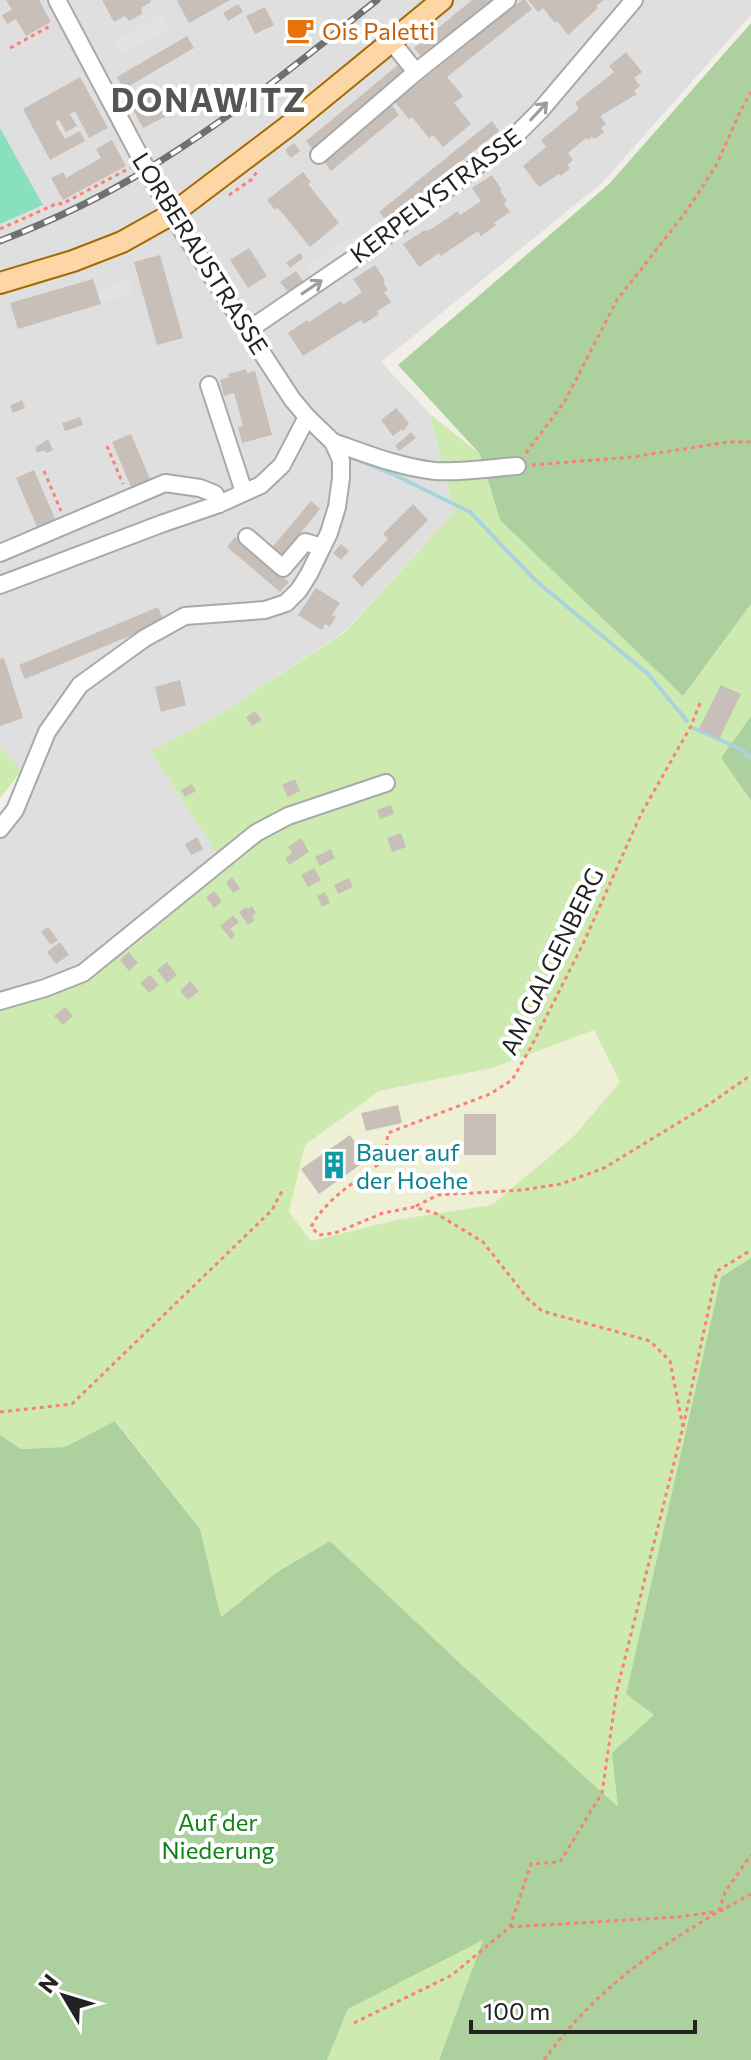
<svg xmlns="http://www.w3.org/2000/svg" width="751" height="2060" font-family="Commissioner,sans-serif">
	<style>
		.residential { fill: #e0dfdf }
		.farmland { fill: #eef0d5 }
		.grass { fill: #cdebb0; fill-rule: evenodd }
		.forest { fill: #add19e }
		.pitch { fill: #88e0be }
		.parking { fill: #e2e2e2 }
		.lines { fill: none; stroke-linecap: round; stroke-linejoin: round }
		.stream { stroke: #aad3df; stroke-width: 4 }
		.building { fill: #c7bfb8 }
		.minor-casing { stroke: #a9a9a9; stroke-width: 20 }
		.major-casing { stroke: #a06b00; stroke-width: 24 }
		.path { stroke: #fa8072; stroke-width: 3; stroke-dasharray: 4 4; stroke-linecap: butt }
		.minor { stroke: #fff; stroke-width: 16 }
		.major { stroke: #fcd6a4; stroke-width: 20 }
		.rail-casing { stroke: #707070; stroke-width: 7 }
		.rail { stroke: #fff; stroke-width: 4; stroke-dasharray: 12; stroke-linecap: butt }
		.oneway { stroke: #9c9c9c }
		.labels { text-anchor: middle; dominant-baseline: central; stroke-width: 8; stroke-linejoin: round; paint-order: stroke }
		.food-label { font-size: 24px; fill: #c56008; stroke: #fff; text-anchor: start }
		.street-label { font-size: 24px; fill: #222; stroke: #fff }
		.culture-label { font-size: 24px; fill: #0d838f; stroke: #fff; text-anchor: start }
		.park-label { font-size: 24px; fill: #0c8416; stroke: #fff }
		.district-label { font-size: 32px; font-weight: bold; letter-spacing: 2px; fill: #555; stroke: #fff }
	</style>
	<rect width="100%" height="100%" fill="#f2efe9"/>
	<path class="residential" d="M 0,0 L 751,0 L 751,15 L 603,182 L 381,362 L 430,414 L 454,512 L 345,631 L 212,719 L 150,751 L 217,854 L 84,964 L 30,1000 L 0,1010 L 0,820 L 21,770 L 0,747 Z"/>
	<path class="farmland" d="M 594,1030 L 620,1082 L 573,1137 L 492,1205 L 396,1220 L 310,1242 L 289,1213 L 305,1145 L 379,1091 L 492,1068 Z"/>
	<g class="grass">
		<path d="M 430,414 L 480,454 L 500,520 L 683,696 L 751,604 L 751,716 L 721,758 L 751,801 L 751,1258 L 721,1277 L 626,1694 L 654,1715 L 618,1808 L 463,1666 L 330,1541 L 277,1572 L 221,1617 L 200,1529 L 116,1421 L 65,1447 L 21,1449 L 0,1435 L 0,1010 L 30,1000 L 84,964 L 217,854 L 150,751 L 212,719 L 345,632 L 454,512 ZM 594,1030 L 620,1082 L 573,1137 L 492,1205 L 396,1220 L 311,1241 L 289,1212 L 305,1145 L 379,1091 L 492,1068 Z"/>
		<path d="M 0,747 L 22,770 L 0,798 Z"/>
		<path d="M 484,1939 L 439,2060 L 327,2060 L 348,2009 Z"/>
	</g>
	<g class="forest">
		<path d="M 751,23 L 751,604 L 683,696 L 500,520 L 480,454 L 398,365 L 609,184 Z"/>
		<path d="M 751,716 L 751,801 L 721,758 Z"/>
		<path d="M 751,1258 L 751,2060 L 439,2060 L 483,1940 L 348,2009 L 327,2060 L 0,2060 L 0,1435 L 21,1449 L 65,1447 L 115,1421 L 200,1529 L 221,1617 L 277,1572 L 330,1541 L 463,1666 L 618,1807 L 612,1753 L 654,1715 L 626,1694 L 721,1277 Z"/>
	</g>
	<path class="pitch" d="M 0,128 L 43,205 L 0,224 Z"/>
	<g class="parking">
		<path d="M 161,15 L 168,29 L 121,54 L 114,40 Z"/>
		<path d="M 355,234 L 360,242 L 312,275 L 306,266 Z"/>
		<path d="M 129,280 L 133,293 L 101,304 L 97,290 Z"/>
	</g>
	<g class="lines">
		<g class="stream">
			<path d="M 347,456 L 395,475 L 470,512 L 535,580 L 648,674 L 687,721"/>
			<path d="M 693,728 L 741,749 L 751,758"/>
		</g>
	</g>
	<g class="building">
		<path d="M 6,0 L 39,0 L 51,22 L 26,36 L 16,19 L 7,24 L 2,15 L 12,10 Z"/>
		<path d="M 102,0 L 150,0 L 151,2 L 141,8 L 142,14 L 129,21 L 125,16 L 114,22 Z"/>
		<path d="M 179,0 L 230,0 L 189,23 L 177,1 Z"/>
		<path d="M 472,0 L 495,0 L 423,59 L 414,48 Z"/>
		<path d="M 522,0 L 525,0 L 532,9 L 447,77 L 463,96 L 454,103 L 471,124 L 443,147 L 433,135 L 429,138 L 412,117 L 409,119 L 395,102 Z"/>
		<path d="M 528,0 L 604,0 L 596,6 L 598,8 L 568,35 L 557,21 L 555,23 L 543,8 L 538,12 Z"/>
		<path d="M 238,4 L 243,12 L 228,21 L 223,13 Z"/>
		<path d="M 265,7 L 274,25 L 255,34 L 246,16 Z"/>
		<path d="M 304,22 L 309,29 L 298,36 L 293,29 Z"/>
		<path d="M 187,36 L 194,48 L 124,89 L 117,77 Z"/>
		<path d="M 626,52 L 642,72 L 634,78 L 640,86 L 634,91 L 637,94 L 600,116 L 606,124 L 601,128 L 604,132 L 595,139 L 592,137 L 588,140 L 586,138 L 568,153 L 573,160 L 567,165 L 570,168 L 561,176 L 559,174 L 539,187 L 523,166 L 546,147 L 541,140 L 579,109 L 575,103 L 614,72 L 609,66 Z"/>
		<path d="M 398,65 L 406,74 L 313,150 L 306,141 Z"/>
		<path d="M 80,77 L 108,128 L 89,138 L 75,111 L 70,114 L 77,126 L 66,132 L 59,120 L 55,122 L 65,139 L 80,131 L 85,141 L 50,160 L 23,109 Z"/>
		<path d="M 170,85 L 182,108 L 143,128 L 131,106 L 147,97 L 144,92 L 152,88 L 154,93 Z"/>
		<path d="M 392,105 L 399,115 L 331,171 L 324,161 Z"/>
		<path d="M 492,121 L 499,131 L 386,221 L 379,212 Z"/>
		<path d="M 112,140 L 126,166 L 63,200 L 51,178 L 63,172 L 66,178 L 101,158 L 96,149 Z"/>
		<path d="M 294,143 L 300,151 L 291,158 L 285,150 Z"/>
		<path d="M 303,172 L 311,182 L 308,184 L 339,223 L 310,247 L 278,208 L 275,210 L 267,200 Z"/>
		<path d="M 492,175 L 502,190 L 500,191 L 507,201 L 504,204 L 510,212 L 494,223 L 496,225 L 481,236 L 478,231 L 441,256 L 439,253 L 419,267 L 403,244 L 425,230 L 426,231 L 433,228 L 458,211 L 460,215 L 481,201 L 472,188 Z"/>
		<path d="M 249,248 L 267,276 L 248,288 L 230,260 Z"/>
		<path d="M 300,253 L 303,258 L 290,268 L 286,263 Z"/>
		<path d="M 160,255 L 183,338 L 157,345 L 134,262 Z"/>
		<path d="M 375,265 L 385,280 L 383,282 L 388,290 L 384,292 L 391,302 L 377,311 L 379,314 L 364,324 L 361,320 L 303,356 L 288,333 L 307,320 L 309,322 L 341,301 L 343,305 L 362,292 L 353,279 Z"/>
		<path d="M 296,271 L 303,281 L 288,292 L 280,282 Z"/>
		<path d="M 93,279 L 101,304 L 18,329 L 10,303 Z"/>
		<path d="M 246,369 L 247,373 L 255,371 L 272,435 L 242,443 L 238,427 L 243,426 L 234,393 L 224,396 L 220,380 L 229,377 L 228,374 Z"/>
		<path d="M 22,400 L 25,408 L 13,413 L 10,406 Z"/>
		<path d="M 396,408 L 409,423 L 403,431 L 402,429 L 393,436 L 381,420 Z"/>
		<path d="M 80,417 L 83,425 L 65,431 L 62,423 Z"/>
		<path d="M 411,432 L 416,438 L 399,451 L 395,446 Z"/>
		<path d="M 131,434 L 153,486 L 134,494 L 112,442 Z"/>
		<path d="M 48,439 L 53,450 L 46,453 L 44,450 L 37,453 L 35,448 Z"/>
		<path d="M 34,470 L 56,521 L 38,529 L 16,478 Z"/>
		<path d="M 311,501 L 320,509 L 279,559 L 269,551 Z"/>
		<path d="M 413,504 L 428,520 L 362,587 L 352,576 L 388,539 L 383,534 Z"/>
		<path d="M 235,537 L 289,582 L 280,592 L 227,547 Z"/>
		<path d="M 341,544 L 349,551 L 341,560 L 333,553 Z"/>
		<path d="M 316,588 L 340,603 L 332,615 L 336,617 L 330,627 L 325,624 L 322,630 L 298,615 Z"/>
		<path d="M 158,607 L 164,622 L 25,679 L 19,665 Z"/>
		<path d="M 4,658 L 23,718 L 0,726 L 0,659 Z"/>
		<path d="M 180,680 L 186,705 L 161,712 L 155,687 Z"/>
		<path d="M 721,685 L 741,694 L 719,739 L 699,729 Z"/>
		<path d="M 255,711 L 262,720 L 252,726 L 246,717 Z"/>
		<path d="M 295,779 L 300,791 L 288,797 L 282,785 Z"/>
		<path d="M 192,784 L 196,791 L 185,797 L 181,790 Z"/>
		<path d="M 391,805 L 394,814 L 380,819 L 377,810 Z"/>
		<path d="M 401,833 L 406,847 L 392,852 L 387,838 Z"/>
		<path d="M 197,837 L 203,849 L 191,855 L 185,844 Z"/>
		<path d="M 301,838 L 309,852 L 289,865 L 285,858 L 292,853 L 288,847 Z"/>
		<path d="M 331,849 L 335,858 L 320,866 L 315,857 Z"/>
		<path d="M 314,868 L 321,880 L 308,887 L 301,875 Z"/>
		<path d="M 232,877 L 240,889 L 233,893 L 226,882 Z"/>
		<path d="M 349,878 L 353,887 L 338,894 L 334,885 Z"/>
		<path d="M 214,891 L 222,901 L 214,908 L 206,897 Z"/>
		<path d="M 325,892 L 330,903 L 322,907 L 317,896 Z"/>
		<path d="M 252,906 L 256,913 L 252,916 L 255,920 L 248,925 L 239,912 L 246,907 L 247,909 Z"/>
		<path d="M 233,915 L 239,922 L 230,929 L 235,935 L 231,939 L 220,926 Z"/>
		<path d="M 48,927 L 58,940 L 51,945 L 41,932 Z"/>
		<path d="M 60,942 L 69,955 L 56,964 L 47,952 Z"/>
		<path d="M 129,952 L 138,963 L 129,971 L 120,960 Z"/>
		<path d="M 167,962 L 177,975 L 167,983 L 157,970 Z"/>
		<path d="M 150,975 L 159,985 L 149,993 L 140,983 Z"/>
		<path d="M 190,981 L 199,991 L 188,1000 L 180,991 Z"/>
		<path d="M 65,1007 L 73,1016 L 63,1025 L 54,1016 Z"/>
		<path d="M 398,1105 L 402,1123 L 366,1131 L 361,1113 Z"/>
		<rect x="464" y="1114" width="32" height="41"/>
		<path d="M 350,1135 L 367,1160 L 319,1194 L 301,1169 Z"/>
	</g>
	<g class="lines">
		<defs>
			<g id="minor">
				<path d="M 391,41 L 416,72"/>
				<path d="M 319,155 L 416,72 L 507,0"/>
				<path d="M 247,331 L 382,239 L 513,138 L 539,112 L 634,0"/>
				<path d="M 209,385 L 244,492"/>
				<path d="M 333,442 C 367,454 399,467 435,471 C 462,473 490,468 517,466"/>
				<path d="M 247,537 L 283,568 L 305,542 L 322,547"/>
				<path d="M 0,553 L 165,483 L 200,488 L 215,494 L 219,504"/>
				<path d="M 0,585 L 161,524 L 219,504 L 261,485 L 282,465 L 307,417"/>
				<path d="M 0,829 L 15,810 L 47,732 L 80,685 L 145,638 L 185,616 L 265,610 L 286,603 L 299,590 L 309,574 L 329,533 L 337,507 L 341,478 L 341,460 L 333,442 L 307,417 L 292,399 L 183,232 L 147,170 L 57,0"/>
				<path d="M 0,1001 L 45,988 L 83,973 L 256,833 L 288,816 L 386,783"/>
			</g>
			<path id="major" d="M 0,283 L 73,261 L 122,242 L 172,214 L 287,127 L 442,0"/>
		</defs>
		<use href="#minor" class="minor-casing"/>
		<use href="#major" class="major-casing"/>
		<g class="path">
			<path d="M 10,48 L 52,25"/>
			<path d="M 229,195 L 251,180 L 257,172"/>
			<path d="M 0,229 L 58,203 L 62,204 L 130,168"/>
			<path d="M 107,446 L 123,484"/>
			<path d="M 526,453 L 565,401 L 617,300 L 685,213 L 716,166 L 739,114 L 751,92"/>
			<path d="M 532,465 L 632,457 L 728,442 L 751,442"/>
			<path d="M 44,471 L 61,511"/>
			<path d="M 416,1206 L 438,1195 L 522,1190 L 561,1184 L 604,1168 L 711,1103 L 751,1075"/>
			<path d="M 0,1412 L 72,1404 L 272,1210 L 283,1189"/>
			<path d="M 683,1427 L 670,1361 L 650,1341 L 542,1311 L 528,1299 L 483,1242 L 437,1214 L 414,1207 L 383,1213 L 335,1233 L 319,1235 L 311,1227 C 327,1197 359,1180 385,1159 L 388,1133 L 490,1094 L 512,1080 L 531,1047 L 583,944 L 641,814 L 691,726 L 700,703"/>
			<path d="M 719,1911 L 725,1892 L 751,1855"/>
			<path d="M 510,1927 L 677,1917 L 716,1912"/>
			<path d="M 354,2023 L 452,1975 L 510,1927 L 531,1864 L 560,1862 L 602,1793 L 617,1690 L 683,1427 L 717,1271 L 751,1250"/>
			<path d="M 544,2060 C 599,1984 669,1938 751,1894"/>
		</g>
		<use href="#minor" class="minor"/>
		<use href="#major" class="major"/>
		<defs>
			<path id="rail" d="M 0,241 C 51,221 103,197 149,168 C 230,119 303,59 377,0"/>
		</defs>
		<use href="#rail" class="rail-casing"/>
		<use href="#rail" class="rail"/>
	</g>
	<defs><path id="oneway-shaft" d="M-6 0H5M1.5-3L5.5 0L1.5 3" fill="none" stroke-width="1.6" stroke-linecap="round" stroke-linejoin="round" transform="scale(2)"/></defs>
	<g class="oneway">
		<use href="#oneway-shaft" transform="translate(539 111) rotate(-47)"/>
		<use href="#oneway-shaft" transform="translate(312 287) rotate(-34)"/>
	</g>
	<defs>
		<symbol id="cafe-bare" viewBox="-9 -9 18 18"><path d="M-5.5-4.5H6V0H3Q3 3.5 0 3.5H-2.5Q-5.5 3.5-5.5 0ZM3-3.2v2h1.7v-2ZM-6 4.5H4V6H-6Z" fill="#e8710a" stroke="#fff" stroke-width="2.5" paint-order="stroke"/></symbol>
		<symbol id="building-bare" viewBox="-9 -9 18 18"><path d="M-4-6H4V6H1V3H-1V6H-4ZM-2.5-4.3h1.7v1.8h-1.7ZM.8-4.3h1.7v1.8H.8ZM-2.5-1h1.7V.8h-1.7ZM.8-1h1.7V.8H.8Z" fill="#0f9aa8" stroke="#fff" stroke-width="2.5" paint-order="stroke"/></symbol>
	</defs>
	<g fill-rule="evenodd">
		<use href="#cafe-bare" x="280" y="10" width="40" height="40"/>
		<use href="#building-bare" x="314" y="1145" width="40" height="40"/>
	</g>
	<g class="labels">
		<g class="food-label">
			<text x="322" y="30">Ois Paletti</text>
		</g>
		<g class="street-label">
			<text transform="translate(435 195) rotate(-37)">KERPELYSTRASSE</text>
			<text transform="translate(201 253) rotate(58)">LORBERAUSTRASSE</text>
			<text transform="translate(551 961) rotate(-64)">AM GALGENBERG</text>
		</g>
		<g class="culture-label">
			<text x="356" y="1151">Bauer auf<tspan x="356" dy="28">der Hoehe</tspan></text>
		</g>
		<g class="park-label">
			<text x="218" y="1821">Auf der<tspan x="218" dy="28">Niederung</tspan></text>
		</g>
		<g class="district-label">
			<text x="209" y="99">DONAWITZ</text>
		</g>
	</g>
	<g transform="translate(64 1996) rotate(308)" stroke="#ffffff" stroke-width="6" paint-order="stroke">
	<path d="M0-6L14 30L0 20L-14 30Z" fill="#222222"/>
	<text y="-12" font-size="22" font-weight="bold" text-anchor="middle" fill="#222222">N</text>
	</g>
	<path d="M471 2020v12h224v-12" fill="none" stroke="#222222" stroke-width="4"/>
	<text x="483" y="2020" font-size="24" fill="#222222" stroke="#ffffff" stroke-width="6" paint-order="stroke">100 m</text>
</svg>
